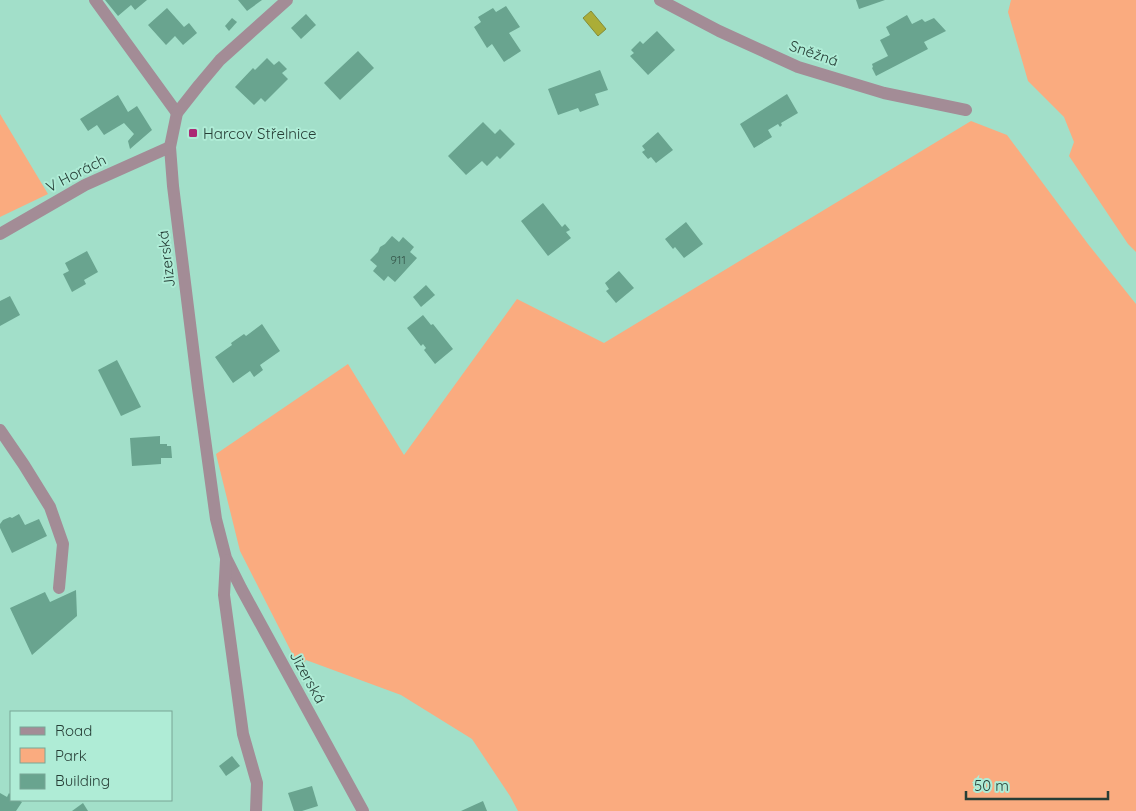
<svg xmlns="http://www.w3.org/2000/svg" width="1136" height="811" font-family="Quicksand,sans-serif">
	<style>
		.green { fill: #faab7f }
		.water { fill: #abad37; stroke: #838c37 }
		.building { fill: #69a48f }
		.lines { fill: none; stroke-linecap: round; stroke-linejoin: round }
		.minor { stroke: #a38c96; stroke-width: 12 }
		.poi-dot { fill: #ab2974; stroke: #afecd6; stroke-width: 2 }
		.labels { text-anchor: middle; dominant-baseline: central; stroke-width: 4; stroke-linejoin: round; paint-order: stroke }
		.number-label { font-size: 12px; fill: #37584c }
		.street-label { font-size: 15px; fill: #263e36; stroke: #afecd6 }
		.poi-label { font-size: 15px; fill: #263e36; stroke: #afecd6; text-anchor: start }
	</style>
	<rect width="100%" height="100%" fill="#a2dfc9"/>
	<g class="green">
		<path d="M 1011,0 L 1136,0 L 1136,252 L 1128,244 L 1069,156 L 1074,142 L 1064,117 L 1028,81 L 1008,12 Z"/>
		<path d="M 0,114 L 48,194 L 0,217 Z"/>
		<path d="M 971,121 L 1007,135 L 1088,244 L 1136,304 L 1136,811 L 518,811 L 510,796 L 472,739 L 401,695 L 306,660 L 300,669 L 240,551 L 216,454 L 348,364 L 404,455 L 517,299 L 604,343 Z"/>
	</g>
	<path class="water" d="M 591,11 L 606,29 L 598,36 L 583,18 Z"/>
	<g class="building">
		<path d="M 105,0 L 147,0 L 135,10 L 131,5 L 118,16 Z"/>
		<path d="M 238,0 L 262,0 L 247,11 Z"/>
		<path d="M 856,0 L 885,0 L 859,9 Z"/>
		<path d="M 506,6 L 520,27 L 509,33 L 521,51 L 504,62 L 492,44 L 487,48 L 474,27 L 481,22 L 478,17 L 493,8 L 496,12 Z"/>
		<path d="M 167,8 L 184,27 L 189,23 L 197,33 L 183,45 L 175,36 L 166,45 L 148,25 Z"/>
		<path d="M 306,14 L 316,25 L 301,39 L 291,28 Z"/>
		<path d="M 907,15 L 912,24 L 922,19 L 925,22 L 934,18 L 946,31 L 924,42 L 928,49 L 876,76 L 872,68 L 873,67 L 872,64 L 888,56 L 880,40 L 890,35 L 886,27 Z"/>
		<path d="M 232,18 L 237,22 L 229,31 L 225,26 Z"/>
		<path d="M 657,31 L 675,50 L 648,75 L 630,56 L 634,53 L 631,50 L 640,41 L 643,44 Z"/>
		<path d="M 358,51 L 374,68 L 340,100 L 324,83 Z"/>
		<path d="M 267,58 L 274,65 L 279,61 L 287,69 L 282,73 L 288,79 L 265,102 L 261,98 L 254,105 L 235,87 L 253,68 L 255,70 Z"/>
		<path d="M 600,70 L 608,90 L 595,94 L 599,105 L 580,112 L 578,108 L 558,115 L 548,89 Z"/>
		<path d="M 787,94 L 798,113 L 781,123 L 782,125 L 780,127 L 778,124 L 768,130 L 772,137 L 754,148 L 740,124 Z"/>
		<path d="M 118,95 L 128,112 L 137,106 L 152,130 L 130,149 L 128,141 L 134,134 L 124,123 L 104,135 L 97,125 L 88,131 L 80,119 Z"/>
		<path d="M 483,122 L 495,134 L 500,129 L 515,144 L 500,159 L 497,156 L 487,166 L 482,161 L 466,175 L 448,156 Z"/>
		<path d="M 658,132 L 673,150 L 656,163 L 651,157 L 648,159 L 642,152 L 645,150 L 642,146 Z"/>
		<path d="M 543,203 L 562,227 L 565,224 L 570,230 L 566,232 L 571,238 L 548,256 L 521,221 Z"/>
		<path d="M 686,222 L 703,244 L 684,258 L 675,247 L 673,249 L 665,239 Z"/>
		<path d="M 392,236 L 399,242 L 403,237 L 414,247 L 410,252 L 417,258 L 395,282 L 388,276 L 384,281 L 373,271 L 377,266 L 370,260 L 378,252 L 380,247 L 385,244 Z"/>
		<path d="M 87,251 L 98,272 L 84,280 L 86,284 L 72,292 L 63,274 L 69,271 L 65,263 Z"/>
		<path d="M 619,271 L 634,288 L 616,303 L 606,291 L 609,289 L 605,283 Z"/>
		<path d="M 426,285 L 435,295 L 421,307 L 413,297 Z"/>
		<path d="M 10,296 L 20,315 L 0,326 L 0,301 Z"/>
		<path d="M 423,315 L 431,325 L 433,324 L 453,349 L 435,364 L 424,350 L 426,348 L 423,344 L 421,346 L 407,328 Z"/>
		<path d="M 262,324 L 280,351 L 260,365 L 263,370 L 254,377 L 250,371 L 233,383 L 215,357 L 232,345 L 231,343 L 244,334 L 246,336 Z"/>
		<path d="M 117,360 L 141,407 L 121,416 L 98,370 Z"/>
		<path d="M 160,436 L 160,444 L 167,444 L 167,446 L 171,446 L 172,458 L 161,458 L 161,464 L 132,466 L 130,438 Z"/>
		<path d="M 19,514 L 25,525 L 39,519 L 47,536 L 12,553 L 0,528 L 0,524 L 3,520 L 10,517 L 12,518 Z"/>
		<path d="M 76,590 L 77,616 L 32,655 L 10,608 L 45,592 L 50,602 Z"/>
		<path d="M 232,756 L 240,766 L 226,776 L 219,766 Z"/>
		<path d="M 312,786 L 318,806 L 302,811 L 294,811 L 288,793 Z"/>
		<path d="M 0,793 L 7,797 L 9,793 L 11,795 L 11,800 L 18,800 L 22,802 L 16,811 L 0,811 Z"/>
		<path d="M 483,801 L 487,811 L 461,811 Z"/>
		<path d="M 83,803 L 88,811 L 72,811 Z"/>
	</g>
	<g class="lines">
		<g class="minor">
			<path d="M 95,0 L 177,113"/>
			<path d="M 287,0 L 220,60 L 199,85 L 177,113 L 170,147 L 173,186 L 198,388 L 216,519 L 226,558 L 241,588 L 363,811"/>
			<path d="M 660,0 L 719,31 L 798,67 L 884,93 L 966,110"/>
			<path d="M 0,234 L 85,185 L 170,147"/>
			<path d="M 0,430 L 24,465 L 50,507 L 63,544 L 59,588"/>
			<path d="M 226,560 L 224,595 L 243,734 L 257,783 L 256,811"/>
		</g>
	</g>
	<rect class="poi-dot" x="188" y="128" width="10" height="10" rx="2.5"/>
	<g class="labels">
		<g class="number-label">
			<text x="398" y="259">911</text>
		</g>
		<g class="street-label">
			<text transform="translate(814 53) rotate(19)">Sněžná</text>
			<text transform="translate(76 173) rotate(-27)">V Horách</text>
			<text transform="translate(166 259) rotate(-97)">Jizerská</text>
			<text transform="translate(308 677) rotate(61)">Jizerská</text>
		</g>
		<g class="poi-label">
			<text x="203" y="133">Harcov Střelnice</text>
		</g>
	</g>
	<rect x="10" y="711" width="162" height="90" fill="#afecd6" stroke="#78a696"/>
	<rect x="20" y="727" width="25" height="8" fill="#a38c96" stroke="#78a696"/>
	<text x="55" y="736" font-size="15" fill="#263e36">Road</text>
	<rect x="20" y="748" width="25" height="15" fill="#faab7f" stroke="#78a696"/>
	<text x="55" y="761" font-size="15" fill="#263e36">Park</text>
	<rect x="20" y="774" width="25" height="15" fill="#69a48f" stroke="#78a696"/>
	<text x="55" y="786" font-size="15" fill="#263e36">Building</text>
	<path d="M966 791v8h142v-8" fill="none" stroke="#263e36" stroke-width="2.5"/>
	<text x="974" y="791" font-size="15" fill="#263e36" stroke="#afecd6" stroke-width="4" paint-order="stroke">50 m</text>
</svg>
